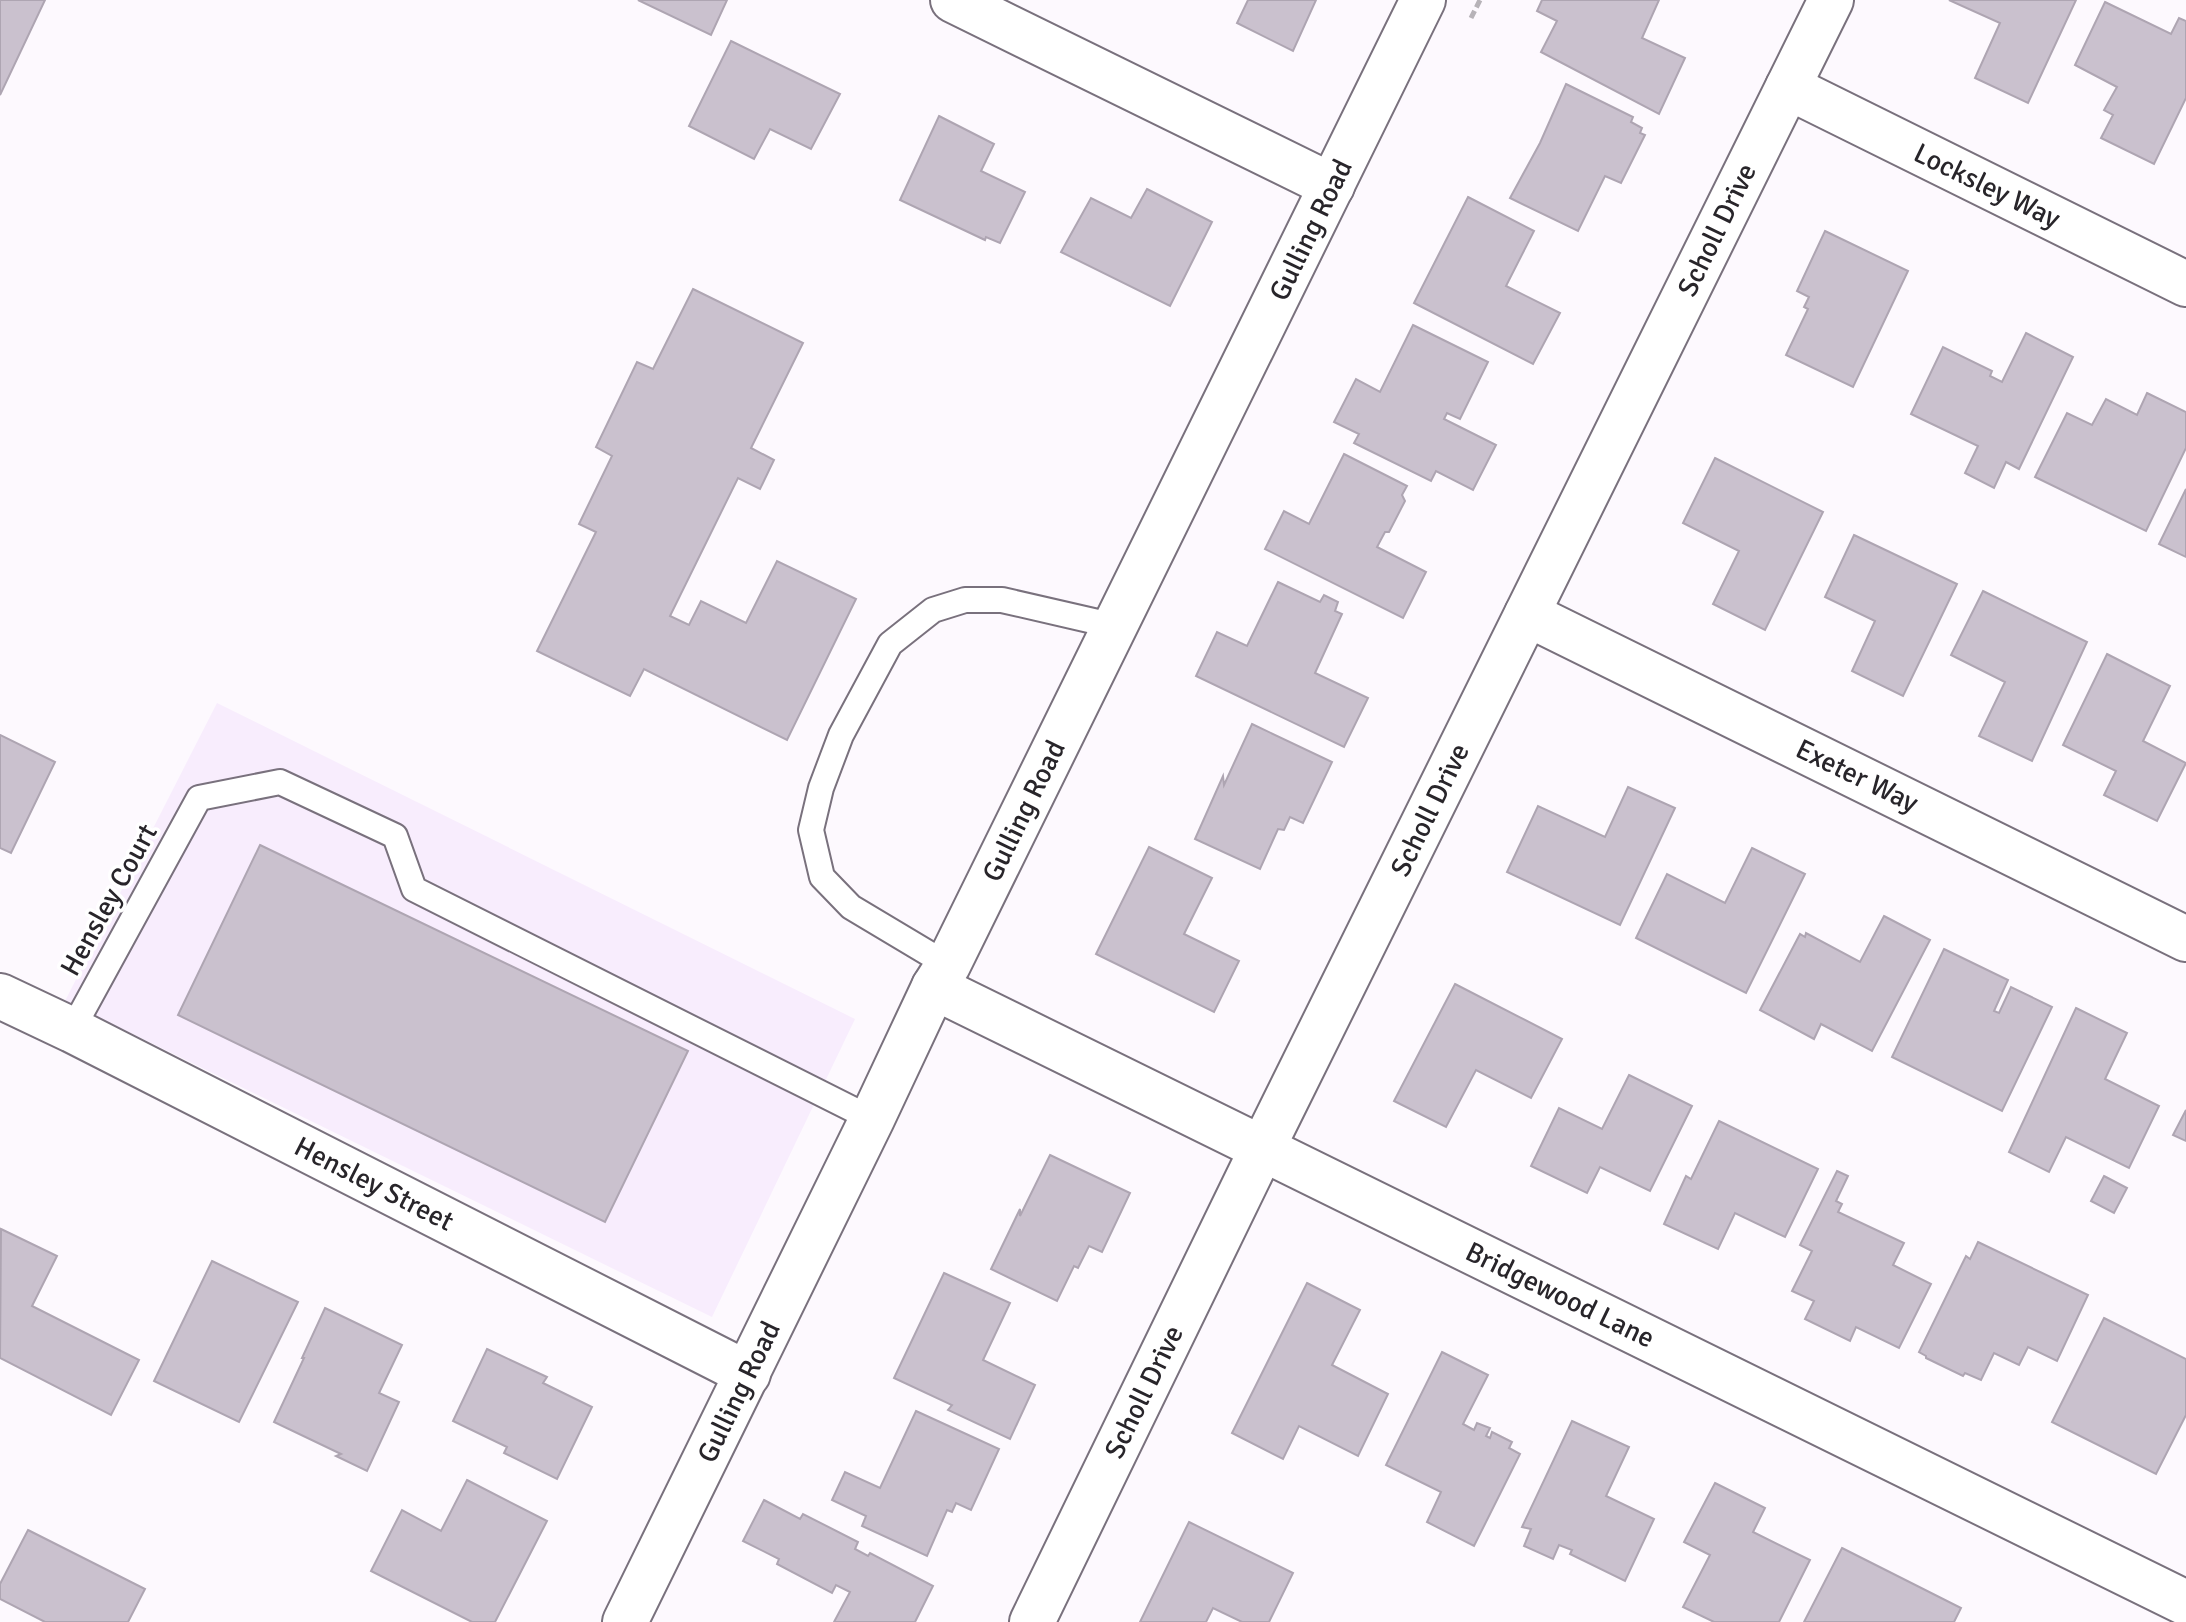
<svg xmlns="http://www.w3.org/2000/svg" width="2186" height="1622" font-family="Signika,sans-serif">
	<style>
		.built { fill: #f8edfd }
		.building { fill: #cac1ce; stroke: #aea5b2; stroke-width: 2 }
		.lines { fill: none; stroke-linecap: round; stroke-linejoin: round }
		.service-casing { stroke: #79717d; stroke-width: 28 }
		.minor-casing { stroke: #79717d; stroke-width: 48 }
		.path { stroke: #b7b3b8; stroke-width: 5; stroke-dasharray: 8 4; stroke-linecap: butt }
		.service { stroke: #fff; stroke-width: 24 }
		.minor { stroke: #fff; stroke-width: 44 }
		.labels { text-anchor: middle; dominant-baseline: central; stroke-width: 7; stroke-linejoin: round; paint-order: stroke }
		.street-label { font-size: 28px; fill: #28252a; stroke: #fff }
	</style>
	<rect width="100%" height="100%" fill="#fdf9fe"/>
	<path class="built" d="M 217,703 L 855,1019 L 712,1317 L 65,1001 Z"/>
	<g class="building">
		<path d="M 0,0 L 45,0 L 0,95 Z"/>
		<path d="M 638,0 L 727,0 L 711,35 Z"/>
		<path d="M 1248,0 L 1316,0 L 1293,51 L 1237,23 Z"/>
		<path d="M 1542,0 L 1659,0 L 1642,38 L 1685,58 L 1659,114 L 1541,52 L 1557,21 L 1537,11 Z"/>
		<path d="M 1949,0 L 2076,0 L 2028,103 L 1975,78 L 2000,23 Z"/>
		<path d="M 2105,2 L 2171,34 L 2179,18 L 2186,21 L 2186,98 L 2154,164 L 2101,138 L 2113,115 L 2104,110 L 2117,87 L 2075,65 Z"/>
		<path d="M 731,41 L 840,94 L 811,149 L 770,129 L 754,159 L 689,126 Z"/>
		<path d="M 1566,84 L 1633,117 L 1631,122 L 1642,128 L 1640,133 L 1645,135 L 1621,183 L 1605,176 L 1578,231 L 1510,198 L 1540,143 Z"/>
		<path d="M 939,116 L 994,144 L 981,171 L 1025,192 L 1000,243 L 986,237 L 985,240 L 900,200 Z"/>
		<path d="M 1147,189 L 1212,222 L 1170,306 L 1061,252 L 1091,198 L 1131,218 Z"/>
		<path d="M 1468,197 L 1534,231 L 1506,286 L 1560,313 L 1533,364 L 1414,303 Z"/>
		<path d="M 1825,231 L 1908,271 L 1853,387 L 1786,355 L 1808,309 L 1804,307 L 1809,297 L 1797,291 Z"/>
		<path d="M 693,289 L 803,343 L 751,448 L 774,460 L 760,489 L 738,478 L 670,616 L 689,625 L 701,601 L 746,623 L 777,561 L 856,599 L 787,740 L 644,669 L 630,696 L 537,651 L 596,532 L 579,524 L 612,456 L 596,447 L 637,362 L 653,369 Z"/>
		<path d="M 1413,325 L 1488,362 L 1460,419 L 1447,413 L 1444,419 L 1496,445 L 1473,490 L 1436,471 L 1431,481 L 1354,443 L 1359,434 L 1334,422 L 1356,379 L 1380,392 Z"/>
		<path d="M 2026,333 L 2073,357 L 2019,469 L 2006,462 L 1994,488 L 1965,473 L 1978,446 L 1911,414 L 1943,347 L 1992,371 L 1990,376 L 2002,382 Z"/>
		<path d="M 2147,393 L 2186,412 L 2186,448 L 2146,531 L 2035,477 L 2067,413 L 2092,425 L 2106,399 L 2137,415 Z"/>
		<path d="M 1344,454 L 1407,486 L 1402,495 L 1405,501 L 1389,532 L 1385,532 L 1377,547 L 1426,572 L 1403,618 L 1265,549 L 1284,511 L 1309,524 Z"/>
		<path d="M 1715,458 L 1823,512 L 1765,630 L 1713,604 L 1739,551 L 1683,523 Z"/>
		<path d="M 2186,489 L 2186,557 L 2159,544 Z"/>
		<path d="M 1854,535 L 1957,584 L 1903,696 L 1852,671 L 1875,621 L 1825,597 Z"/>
		<path d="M 1278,582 L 1320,602 L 1324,595 L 1338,602 L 1335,611 L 1342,614 L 1315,673 L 1368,698 L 1344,747 L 1196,676 L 1217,632 L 1247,646 Z"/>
		<path d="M 1983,591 L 2087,642 L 2032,761 L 1979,736 L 2005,682 L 1951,655 Z"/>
		<path d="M 2107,654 L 2170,686 L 2143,741 L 2186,763 L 2157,821 L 2104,795 L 2116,771 L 2063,745 Z"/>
		<path d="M 1252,724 L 1332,762 L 1303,823 L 1290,817 L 1284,830 L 1278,829 L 1260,869 L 1195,839 L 1223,776 L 1224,785 Z"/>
		<path d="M 0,735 L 55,762 L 11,853 L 0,848 Z"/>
		<path d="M 1628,787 L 1675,808 L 1620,925 L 1507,872 L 1538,806 L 1605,837 Z"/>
		<path d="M 260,845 L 688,1051 L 605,1222 L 178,1015 Z"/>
		<path d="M 1149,847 L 1212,878 L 1184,934 L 1239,961 L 1214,1012 L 1096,954 Z"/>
		<path d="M 1752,848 L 1805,874 L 1746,993 L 1636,938 L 1667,874 L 1725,903 Z"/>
		<path d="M 1884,916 L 1930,940 L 1872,1051 L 1821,1024 L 1814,1039 L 1760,1010 L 1800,934 L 1805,937 L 1806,933 L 1860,962 Z"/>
		<path d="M 1944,949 L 2008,980 L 1994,1011 L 1999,1013 L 2011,987 L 2052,1007 L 2002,1111 L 1892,1057 Z"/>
		<path d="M 1455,984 L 1562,1039 L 1531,1098 L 1476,1070 L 1446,1127 L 1394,1101 Z"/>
		<path d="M 2076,1008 L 2127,1033 L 2105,1079 L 2159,1106 L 2129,1168 L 2066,1137 L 2049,1172 L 2009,1152 Z"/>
		<path d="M 1629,1075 L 1692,1106 L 1650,1191 L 1600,1167 L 1587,1193 L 1531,1166 L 1559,1108 L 1602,1129 Z"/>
		<path d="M 2186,1110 L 2186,1141 L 2173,1135 Z"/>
		<path d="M 1719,1121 L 1818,1169 L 1785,1237 L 1735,1213 L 1718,1249 L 1664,1224 L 1686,1176 L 1691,1179 Z"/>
		<path d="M 1050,1155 L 1130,1193 L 1102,1252 L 1089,1246 L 1078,1268 L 1074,1266 L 1057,1301 L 991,1269 L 1020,1209 L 1020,1216 Z"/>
		<path d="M 1837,1171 L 1848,1176 L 1836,1201 L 1842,1204 L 1838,1212 L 1904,1243 L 1893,1265 L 1931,1284 L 1899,1348 L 1856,1327 L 1850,1341 L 1805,1319 L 1814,1301 L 1792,1291 L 1812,1251 L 1800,1245 Z"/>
		<path d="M 2104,1176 L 2127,1188 L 2114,1213 L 2091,1201 Z"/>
		<path d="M 1,1229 L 57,1256 L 32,1306 L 139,1360 L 111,1415 L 0,1358 Z"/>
		<path d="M 1978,1242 L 2088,1295 L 2057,1361 L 2028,1347 L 2019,1365 L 1994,1353 L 1981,1380 L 1965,1373 L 1963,1376 L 1926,1358 L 1926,1356 L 1919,1352 L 1966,1256 L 1970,1259 Z"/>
		<path d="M 212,1261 L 298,1302 L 239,1422 L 154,1381 Z"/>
		<path d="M 944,1273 L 1010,1303 L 983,1360 L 1035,1385 L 1010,1439 L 948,1410 L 952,1405 L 894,1378 Z"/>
		<path d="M 1307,1283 L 1360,1310 L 1332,1365 L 1388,1394 L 1358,1456 L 1299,1426 L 1283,1459 L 1232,1433 Z"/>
		<path d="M 325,1308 L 402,1345 L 379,1393 L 399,1402 L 367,1471 L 336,1456 L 341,1454 L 274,1422 L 304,1358 L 302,1358 Z"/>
		<path d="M 2104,1318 L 2186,1359 L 2186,1415 L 2156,1474 L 2052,1422 Z"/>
		<path d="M 487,1349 L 547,1377 L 543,1383 L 592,1407 L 557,1479 L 504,1453 L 507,1447 L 453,1421 Z"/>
		<path d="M 1442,1352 L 1488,1375 L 1463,1424 L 1474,1430 L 1477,1423 L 1490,1428 L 1486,1436 L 1490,1438 L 1492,1432 L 1512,1442 L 1509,1448 L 1520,1454 L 1474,1546 L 1427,1522 L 1441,1492 L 1386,1465 Z"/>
		<path d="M 916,1411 L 999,1449 L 971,1510 L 956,1503 L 952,1512 L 947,1510 L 927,1556 L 862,1526 L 866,1516 L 832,1500 L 845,1472 L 880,1488 Z"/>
		<path d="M 1572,1421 L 1629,1447 L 1606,1496 L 1654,1519 L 1625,1581 L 1570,1554 L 1572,1550 L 1559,1545 L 1553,1559 L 1524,1546 L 1531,1529 L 1522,1527 Z"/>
		<path d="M 467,1480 L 547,1521 L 495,1622 L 472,1622 L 371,1571 L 402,1510 L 441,1531 Z"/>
		<path d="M 1715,1483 L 1765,1508 L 1753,1532 L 1810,1560 L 1779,1622 L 1714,1622 L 1683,1607 L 1710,1555 L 1684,1542 Z"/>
		<path d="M 764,1500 L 800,1519 L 803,1514 L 858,1542 L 855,1549 L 868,1556 L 870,1553 L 933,1586 L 915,1622 L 834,1622 L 850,1592 L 836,1585 L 832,1593 L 777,1564 L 779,1559 L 743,1541 Z"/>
		<path d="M 1189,1522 L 1293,1573 L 1269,1622 L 1242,1622 L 1213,1608 L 1206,1622 L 1140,1622 Z"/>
		<path d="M 28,1530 L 145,1589 L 128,1622 L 45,1622 L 0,1599 L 0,1584 Z"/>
		<path d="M 1842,1548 L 1961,1608 L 1954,1622 L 1804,1622 Z"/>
	</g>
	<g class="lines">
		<defs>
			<g id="service">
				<path d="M 948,965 L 851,907 L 822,877 L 811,830 L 821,788 L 841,735 L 890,644 L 933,610 L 965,600 L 1002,600 L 1115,626"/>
				<path d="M 72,1030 L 199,798 L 280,782 L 395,836 L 414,889 L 872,1119"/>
			</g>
			<g id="minor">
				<path d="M 953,0 L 1332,186"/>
				<path d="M 1788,87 L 2186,284"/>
				<path d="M 1527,614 L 2186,939"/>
				<path d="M 934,987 L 2186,1603"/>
				<path d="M 0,996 L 72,1030 L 748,1374"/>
				<path d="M 625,1622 L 872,1119 L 934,987 L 948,965 L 1423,0"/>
				<path d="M 1032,1622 L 1262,1149 L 1831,0"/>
			</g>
		</defs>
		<use href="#service" class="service-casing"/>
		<use href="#minor" class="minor-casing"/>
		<path class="path" d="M 1471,18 L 1480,0"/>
		<use href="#service" class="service"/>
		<use href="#minor" class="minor"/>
	</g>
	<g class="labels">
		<g class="street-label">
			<text transform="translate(1987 186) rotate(26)">Locksley Way</text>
			<text transform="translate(1311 230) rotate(-64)">Gulling Road</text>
			<text transform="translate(1717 230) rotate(-64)">Scholl Drive</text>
			<text transform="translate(1857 776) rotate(26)">Exeter Way</text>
			<text transform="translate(1430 810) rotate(-64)">Scholl Drive</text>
			<text transform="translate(1024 811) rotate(-64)">Gulling Road</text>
			<text transform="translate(109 900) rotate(-61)">Hensley Court</text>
			<text transform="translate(374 1184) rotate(27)">Hensley Street</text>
			<text transform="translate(1560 1295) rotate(26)">Bridgewood Lane</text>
			<text transform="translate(739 1392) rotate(-64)">Gulling Road</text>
			<text transform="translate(1144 1392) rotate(-64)">Scholl Drive</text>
		</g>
	</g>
</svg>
